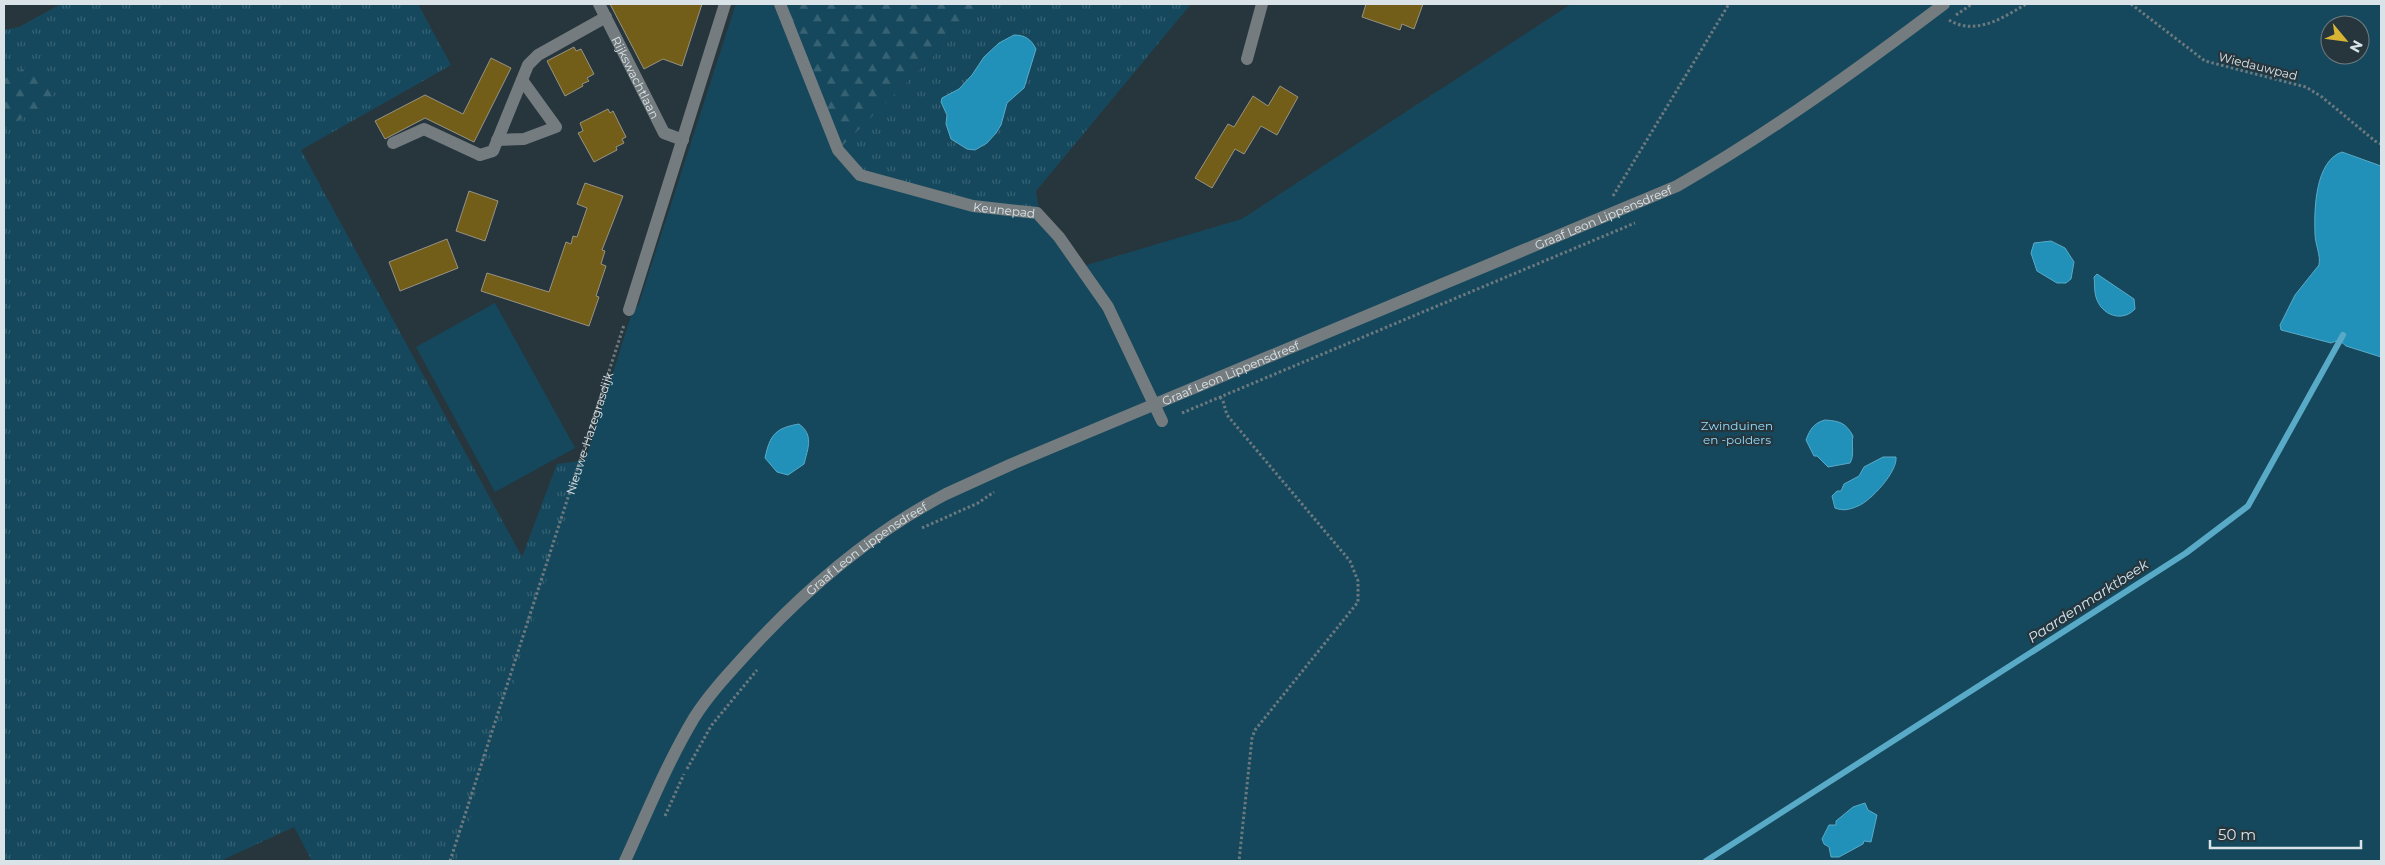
<svg xmlns="http://www.w3.org/2000/svg" width="2385" height="865" font-family="Montserrat,sans-serif">
	<style>
		.grass { fill: url(#grass-tufts) }
		.forest { fill: url(#forest-firs) }
		.green { fill: #15485c; fill-rule: evenodd }
		.water { fill: #2291b9; stroke: #59aac7 }
		.lines { fill: none; stroke-linecap: round; stroke-linejoin: round }
		.stream { stroke: #59aac7; stroke-width: 6 }
		.building { fill: #725e19; stroke: #979383 }
		.path { stroke: #6c797f; stroke-width: 3; stroke-dasharray: 2.5 2.5; stroke-linecap: butt }
		.minor { stroke: #747c7f; stroke-width: 12 }
		.labels { text-anchor: middle; dominant-baseline: central; stroke-width: 4.5; stroke-linejoin: round; paint-order: stroke }
		.street-label { font-size: 12px; fill: #dae4e8; stroke: #27363d }
		.park-label { font-size: 12px; fill: #95ddfe; stroke: #27363d }
		.water-label { font-size: 14px; font-style: italic; fill: #d1e8f3; stroke: #27363d }
	</style>
	<defs>
		<pattern id="grass-tufts" width="24" height="20" patternUnits="userSpaceOnUse" patternTransform="scale(1.25)"><rect width="24" height="20" fill="#15485c"/><path d="M3 7l-1-3M5 7V3M7 7l1-3M15 17l-1-3M17 17v-4M19 17l1-3" fill="none" stroke="#366273"/></pattern>
		<pattern id="forest-firs" width="22" height="20" patternUnits="userSpaceOnUse" patternTransform="scale(1.25)"><rect width="22" height="20" fill="#15485c"/><path d="M5 1l3.5 6h-7zM16 11l3.5 6h-7z" fill="#366273"/></pattern>
	</defs>
	<rect width="100%" height="100%" fill="#27363d"/>
	<path class="grass" d="M 61,4 L 418,4 L 451,65 L 301,150 L 522,557 L 557,464 L 587,460 L 631,316 L 639,304 L 736,4 L 840,148 L 986,4 L 1191,4 L 1036,191 L 1039,210 L 1084,266 L 1242,219 L 1444,87 L 613,861 L 312,861 L 294,827 L 220,861 L 4,861 L 4,129 L 55,99 L 36,63 L 4,79 L 4,30 L 19,27 Z"/>
	<g class="forest">
		<path d="M 783,4 L 986,4 L 840,148 Z"/>
		<path d="M 36,62 L 55,99 L 4,129 L 4,79 Z"/>
	</g>
	<g class="green">
		<path d="M 736,4 L 783,4 L 840,148 L 861,173 L 973,203 L 1039,210 L 1084,266 L 1242,219 L 1571,4 L 2381,4 L 2381,861 L 457,861 L 631,316 L 639,304 ZM 2330,25 L 2360,25 L 2360,55 L 2330,55 Z"/>
		<path d="M 495,303 L 575,448 L 495,492 L 416,347 Z"/>
	</g>
	<g class="water">
		<path d="M 1014,35 C 1025,35 1031,39 1036,49 L 1024,88 L 1007,103 L 1001,125 L 996,133 L 987,143 L 975,150 L 967,149 L 951,139 L 946,124 L 947,115 L 941,102 L 942,98 L 959,89 L 972,75 L 984,57 L 999,43 Z"/>
		<path d="M 2342,152 L 2381,166 L 2381,357 L 2346,346 L 2339,340 L 2331,343 L 2281,330 L 2280,325 L 2295,295 L 2319,265 C 2321,255 2315,244 2315,234 C 2314,210 2315,161 2342,152 Z"/>
		<path d="M 2051,241 L 2065,248 L 2074,262 L 2071,279 L 2066,283 L 2057,283 L 2037,271 L 2031,253 L 2034,243 Z"/>
		<path d="M 2097,274 L 2134,299 L 2135,309 C 2122,323 2101,315 2096,297 C 2094,291 2095,283 2094,277 Z"/>
		<path d="M 1825,420 C 1840,421 1846,423 1853,436 C 1851,445 1855,455 1850,463 L 1828,467 L 1817,456 L 1814,456 L 1806,440 C 1810,429 1814,423 1825,420 Z"/>
		<path d="M 799,424 C 814,435 808,448 804,464 L 788,475 L 777,472 L 765,458 C 770,434 776,428 799,424 Z"/>
		<path d="M 1883,457 L 1896,457 C 1898,471 1871,501 1858,506 C 1849,510 1843,511 1835,508 L 1832,496 L 1837,491 L 1841,491 L 1844,484 L 1859,476 L 1864,467 Z"/>
		<path d="M 1865,803 L 1868,810 L 1877,815 L 1871,842 L 1864,841 L 1863,844 L 1839,857 L 1831,857 L 1829,847 L 1824,844 L 1822,839 L 1829,825 L 1836,825 L 1836,821 L 1853,807 Z"/>
	</g>
	<g class="lines">
		<path class="stream" d="M 1706,861 L 2186,553 L 2248,506 L 2343,335"/>
	</g>
	<g class="building">
		<path d="M 610,4 L 702,4 L 682,66 L 663,59 L 644,69 Z"/>
		<path d="M 1366,4 L 1423,4 L 1414,29 L 1402,24 L 1400,30 L 1362,17 Z"/>
		<path d="M 574,47 L 576,51 L 581,49 L 594,74 L 587,78 L 589,81 L 582,84 L 583,86 L 565,96 L 547,61 Z"/>
		<path d="M 491,58 L 511,68 L 474,142 L 425,118 L 385,139 L 375,121 L 425,95 L 463,114 Z"/>
		<path d="M 1280,86 L 1298,97 L 1277,135 L 1261,126 L 1244,154 L 1235,149 L 1212,188 L 1195,178 L 1228,124 L 1234,127 L 1253,96 L 1268,106 Z"/>
		<path d="M 608,109 L 610,113 L 613,111 L 626,137 L 622,139 L 624,143 L 616,147 L 617,150 L 594,162 L 578,133 L 583,131 L 580,123 Z"/>
		<path d="M 585,183 L 623,196 L 602,250 L 605,251 L 601,264 L 606,266 L 596,296 L 599,297 L 589,326 L 481,291 L 487,273 L 549,292 L 566,242 L 571,244 L 573,236 L 577,237 L 587,208 L 577,204 Z"/>
		<path d="M 469,191 L 498,201 L 485,241 L 456,231 Z"/>
		<path d="M 447,239 L 458,268 L 400,291 L 389,262 Z"/>
	</g>
	<g class="lines">
		<g class="path">
			<path d="M 2131,4 L 2205,61 L 2306,87 L 2322,97 L 2375,141 L 2381,144"/>
			<path d="M 1956,15 L 1972,4"/>
			<path d="M 1949,20 C 1975,36 2003,18 2026,4"/>
			<path d="M 1613,196 L 1729,4"/>
			<path d="M 1220,397 L 1223,401 L 1227,415 L 1350,561 L 1358,581 L 1358,602 L 1255,730 L 1252,738 L 1239,861"/>
			<path d="M 1182,413 L 1635,223"/>
			<path d="M 922,528 L 978,503 L 994,492"/>
			<path d="M 687,769 L 711,726 L 757,670"/>
			<path d="M 665,816 L 684,774"/>
			<path id="s1" d="M 450,861 L 624,325"/>
		</g>
		<g class="minor">
			<path id="s2" d="M 599,4 L 664,133 L 683,140"/>
			<path id="s3" d="M 780,4 L 838,150 L 860,175 L 973,206 L 1037,213 L 1059,237 L 1108,307 L 1162,421"/>
			<path d="M 1247,59 L 1262,4"/>
			<path d="M 497,140 L 524,139 L 556,127 L 522,80"/>
			<path d="M 393,143 L 424,129 L 480,155 L 493,151 L 528,65 L 538,55 L 606,17"/>
			<path d="M 629,310 L 725,4"/>
			<path id="s4" d="M 625,861 C 647,813 667,763 694,718 C 709,694 730,672 749,651 C 806,589 871,533 946,494 C 968,484 990,474 1012,464 L 1677,186 C 1771,132 1858,69 1944,4"/>
		</g>
	</g>
	<g class="labels">
		<g class="street-label">
			<text transform="translate(2258 66) rotate(14)">Wiedauwpad</text>
			<text stroke="none"><textPath href="#s2" startOffset="82">Rijkswachtlaan</textPath></text>
			<text stroke="none"><textPath href="#s3" startOffset="339">Keunepad</textPath></text>
			<text stroke="none"><textPath href="#s4" startOffset="1212">Graaf Leon Lippensdreef</textPath></text>
			<text stroke="none"><textPath href="#s4" startOffset="808">Graaf Leon Lippensdreef</textPath></text>
			<text stroke="none"><textPath href="#s1" startOffset="450">Nieuwe-Hazegrasdijk</textPath></text>
			<text stroke="none"><textPath href="#s4" startOffset="402">Graaf Leon Lippensdreef</textPath></text>
		</g>
		<g class="park-label">
			<text x="1737" y="425">Zwinduinen<tspan x="1737" dy="14">en -polders</tspan></text>
		</g>
		<g class="water-label">
			<text transform="translate(2088 601) rotate(-33)">Paardenmarktbeek</text>
		</g>
	</g>
	<rect width="2385" height="865" fill="none" stroke="#dae4e8" stroke-width="10"/>
	<g transform="translate(2345 40) rotate(119)"><circle r="24" fill="#27363d" stroke="#6f7c81"/>
	<path d="M0-4L9 19L0 12L-9 19Z" fill="#d7b434"/>
	<text y="-8" font-size="14" font-weight="bold" text-anchor="middle" fill="#dae4e8">N</text>
	</g>
	<path d="M2210 840v8h151v-8" fill="none" stroke="#dae4e8" stroke-width="2.5"/>
	<text x="2218" y="840" font-size="15" fill="#dae4e8" stroke="#27363d" stroke-width="4" paint-order="stroke">50 m</text>
</svg>
